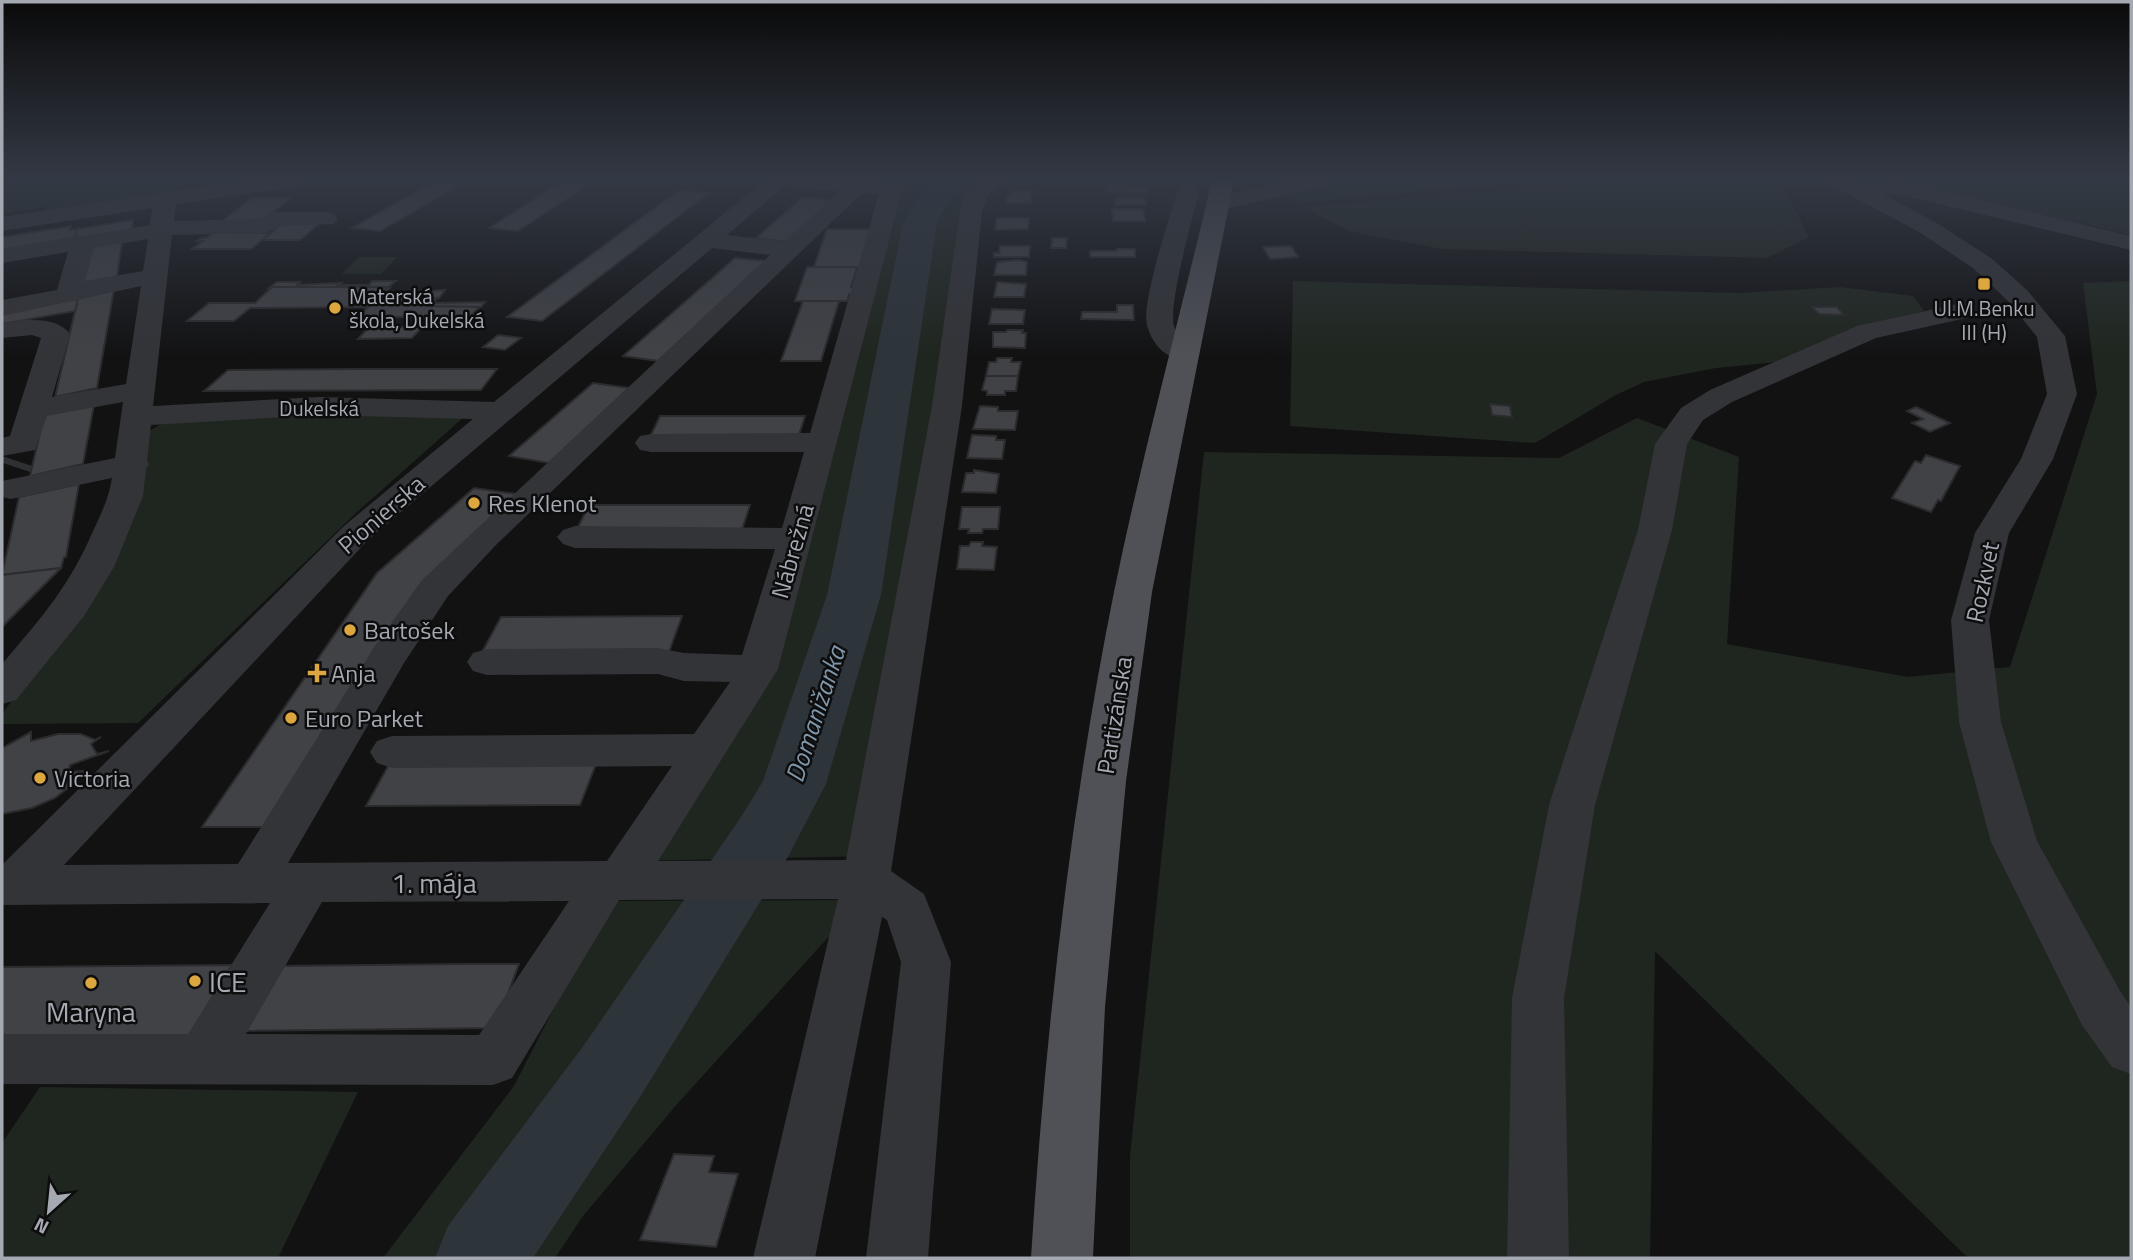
<svg xmlns="http://www.w3.org/2000/svg" width="2133" height="1260" font-family="'Titillium Web',sans-serif">
	<style>
		.green { fill: #1f261f }
		.lines { fill: none; stroke-linecap: round; stroke-linejoin: round }
		.river { fill: #2d343a; fill-rule: evenodd }
		.building { fill: #414246; stroke: #2c2c2f; stroke-width: 2 }
		.minor-tunnel { stroke: #2f3033; stroke-width: 32; stroke-dasharray: 32 16; stroke-linecap: butt }
		.minor { fill: #333438; fill-rule: evenodd }
		.major { fill: #505157; fill-rule: evenodd }
		.poi-dot { fill: #dda740; stroke: #0d0d0e; stroke-width: 2.5 }
		.labels { text-anchor: middle; dominant-baseline: central; stroke-width: 5; stroke-linejoin: round; paint-order: stroke }
		.far-poi-label { font-size: 21px; fill: #a5a9b2; stroke: #0d0d0e; text-anchor: start }
		.far-street-label { font-size: 21px; fill: #a5a9b2; stroke: #0d0d0e }
		.poi-label { font-size: 24px; fill: #a5a9b2; stroke: #0d0d0e; text-anchor: start }
		.street-label { font-size: 24px; fill: #a5a9b2; stroke: #0d0d0e }
		.water-label { font-size: 26px; font-style: italic; fill: #7f96aa; stroke: #0d0d0e }
		.near-street-label { font-size: 28px; fill: #a5a9b2; stroke: #0d0d0e }
		.near-poi-label { font-size: 28px; fill: #a5a9b2; stroke: #0d0d0e; text-anchor: start }
	</style>
	<rect width="100%" height="100%" fill="#121213"/>
	<g class="green">
		<path d="M 2,180 L 195,180 C 168,199 81,206 45,211 L 46,207 L 2,214 Z"/>
		<path d="M 905,180 L 993,180 L 977,195 L 870,856 L 633,861 L 756,676 L 891,190 Z"/>
		<path d="M 1353,180 L 1535,180 L 1303,203 L 1288,195 Z"/>
		<path d="M 1641,180 L 1779,180 L 1809,237 L 1767,258 L 1441,249 L 1348,231 L 1303,207 Z"/>
		<path d="M 1892,180 L 2131,180 L 2131,235 Z"/>
		<path d="M 359,257 L 397,257 L 381,274 L 342,274 Z"/>
		<path d="M 1293,281 L 1739,293 L 1840,287 L 1913,296 L 1924,311 L 1864,326 L 1778,362 L 1716,368 L 1644,382 L 1616,395 L 1535,443 L 1290,426 Z"/>
		<path d="M 2131,281 L 2131,1258 L 1968,1258 L 1655,951 L 1650,1258 L 1130,1258 L 1130,1156 L 1204,452 L 1559,458 L 1637,418 L 1739,457 L 1727,644 L 1908,677 L 2010,667 L 2097,394 L 2083,283 Z"/>
		<path d="M 215,414 L 465,416 L 357,512 L 138,723 L 2,724 L 2,714 L 75,614 L 149,431 L 165,422 Z"/>
		<path d="M 862,900 L 678,1103 L 583,1216 L 555,1258 L 383,1258 L 514,1086 L 609,901 Z"/>
		<path d="M 40,1087 L 358,1092 L 278,1258 L 2,1258 L 2,1143 Z"/>
	</g>
	<g class="lines">
		<path class="river" d="M 932,180 L 967,180 L 949,200 L 937,223 L 881,595 L 826,784 L 789,855 L 640,1097 L 533,1258 L 435,1258 L 448,1226 L 584,1045 L 741,817 L 763,781 L 827,595 L 903,223 L 919,195 Z"/>
	</g>
	<g class="building">
		<path d="M 437,180 L 468,180 L 380,231 L 352,228 Z"/>
		<path d="M 564,180 L 595,180 L 518,231 L 489,228 Z"/>
		<path d="M 1108,185 L 1148,186 L 1148,193 L 1107,192 Z"/>
		<path d="M 679,190 L 709,193 L 542,321 L 507,317 Z"/>
		<path d="M 1011,191 L 1032,191 L 1031,203 L 1006,203 L 1007,196 L 1011,196 Z"/>
		<path d="M 803,197 L 832,200 L 787,242 L 756,238 Z"/>
		<path d="M 1127,197 L 1145,197 L 1146,205 L 1116,205 L 1115,199 Z"/>
		<path d="M 252,198 L 291,198 L 258,224 L 217,225 Z"/>
		<path d="M 1112,209 L 1143,209 L 1145,221 L 1113,221 Z"/>
		<path d="M 997,218 L 1029,218 L 1028,229 L 995,230 Z"/>
		<path d="M 133,220 L 132,230 L 75,239 L 77,229 Z"/>
		<path d="M 284,222 L 321,222 L 300,240 L 262,240 Z"/>
		<path d="M 71,226 L 70,230 L 77,229 L 75,238 L 2,250 L 2,237 Z"/>
		<path d="M 827,229 L 873,229 L 862,267 L 814,267 Z"/>
		<path d="M 213,233 L 271,233 L 251,249 L 192,249 L 203,241 L 197,241 L 201,238 L 206,238 Z"/>
		<path d="M 1052,238 L 1067,238 L 1066,248 L 1051,248 Z"/>
		<path d="M 122,241 L 117,277 L 81,284 L 89,246 Z"/>
		<path d="M 1000,246 L 1030,246 L 1029,257 L 994,257 L 994,253 L 999,253 Z"/>
		<path d="M 1291,246 L 1298,257 L 1270,259 L 1263,247 Z"/>
		<path d="M 1117,249 L 1135,249 L 1135,257 L 1090,257 L 1090,251 L 1117,251 Z"/>
		<path d="M 735,258 L 766,261 L 658,361 L 623,356 Z"/>
		<path d="M 1019,260 L 1027,262 L 1026,275 L 994,275 L 997,262 Z"/>
		<path d="M 807,267 L 857,267 L 851,287 L 857,287 L 855,294 L 849,294 L 847,301 L 795,301 Z"/>
		<path d="M 372,281 L 396,281 L 387,288 L 269,288 L 277,282 L 300,282 L 297,285 L 341,283 L 338,285 L 369,285 Z"/>
		<path d="M 997,282 L 1026,284 L 1024,297 L 994,297 Z"/>
		<path d="M 272,287 L 388,287 L 379,296 L 438,296 L 429,306 L 480,306 L 462,327 L 422,327 L 412,338 L 358,339 L 369,327 L 411,327 L 420,317 L 359,317 L 368,307 L 250,308 L 234,321 L 187,321 L 209,303 L 255,303 Z"/>
		<path d="M 387,288 L 390,288 L 384,294 L 445,290 L 439,298 L 379,296 Z"/>
		<path d="M 114,289 L 97,388 L 55,397 L 79,294 Z"/>
		<path d="M 437,298 L 433,303 L 485,302 L 481,307 L 429,306 Z"/>
		<path d="M 78,299 L 75,311 L 2,324 L 2,312 Z"/>
		<path d="M 803,301 L 839,301 L 821,361 L 781,361 Z"/>
		<path d="M 1117,305 L 1133,305 L 1134,320 L 1081,319 L 1082,312 L 1117,312 Z"/>
		<path d="M 1812,307 L 1837,307 L 1844,315 L 1819,314 Z"/>
		<path d="M 992,309 L 1025,310 L 1023,324 L 989,324 Z"/>
		<path d="M 1007,330 L 1023,330 L 1022,333 L 1026,333 L 1025,348 L 993,347 L 993,332 L 1006,332 Z"/>
		<path d="M 498,335 L 521,338 L 505,350 L 483,347 Z"/>
		<path d="M 997,358 L 1012,358 L 1011,362 L 1021,362 L 1018,376 L 986,376 L 989,362 L 996,362 Z"/>
		<path d="M 361,369 L 497,369 L 481,390 L 204,391 L 228,370 Z"/>
		<path d="M 986,376 L 1018,376 L 1016,391 L 1005,391 L 1005,395 L 987,395 L 987,391 L 982,390 Z"/>
		<path d="M 593,383 L 629,388 L 549,463 L 509,456 Z"/>
		<path d="M 1490,404 L 1510,406 L 1512,417 L 1492,415 Z"/>
		<path d="M 94,405 L 83,464 L 30,476 L 44,415 Z"/>
		<path d="M 980,406 L 998,407 L 998,411 L 1018,411 L 1015,430 L 973,429 Z"/>
		<path d="M 1916,407 L 1950,423 L 1930,432 L 1912,423 L 1923,419 L 1907,411 Z"/>
		<path d="M 660,416 L 805,416 L 798,438 L 649,439 Z"/>
		<path d="M 972,435 L 996,436 L 996,440 L 1005,440 L 1002,459 L 967,458 Z"/>
		<path d="M 1926,455 L 1960,466 L 1941,501 L 1938,500 L 1931,512 L 1892,498 L 1915,461 L 1921,463 Z"/>
		<path d="M 974,470 L 999,474 L 996,493 L 962,492 L 966,473 L 974,473 Z"/>
		<path d="M 79,484 L 66,557 L 64,557 L 61,568 L 2,575 L 19,497 Z"/>
		<path d="M 474,488 L 516,494 L 266,827 L 202,827 L 377,573 Z"/>
		<path d="M 589,505 L 750,505 L 741,533 L 575,533 Z"/>
		<path d="M 962,507 L 1000,507 L 998,529 L 983,529 L 982,533 L 968,533 L 969,529 L 959,529 Z"/>
		<path d="M 971,542 L 983,542 L 982,546 L 997,547 L 994,570 L 957,569 L 960,546 L 969,546 Z"/>
		<path d="M 61,568 L 2,627 L 2,575 Z"/>
		<path d="M 682,616 L 669,652 L 482,652 L 501,617 Z"/>
		<path d="M 31,732 L 31,741 L 58,734 L 81,734 L 95,740 L 101,737 L 91,744 L 97,754 L 109,751 L 70,765 L 69,772 L 84,771 L 72,785 L 55,798 L 32,808 L 2,814 L 2,748 Z"/>
		<path d="M 392,759 L 598,759 L 580,805 L 366,806 Z"/>
		<path d="M 464,964 L 519,964 L 495,1028 L 240,1031 L 276,966 Z"/>
		<path d="M 232,965 L 190,1035 L 2,1036 L 2,967 Z"/>
		<path d="M 674,1154 L 714,1156 L 709,1172 L 738,1174 L 716,1247 L 640,1240 Z"/>
	</g>
	<g class="lines">
		<path class="minor-tunnel" d="M 15,467 L 17,461"/>
		<g class="minor">
			<path d="M 247,180 L 303,180 L 300,185 L 292,187 L 176,204 L 174,221 L 260,219 L 275,212 L 326,212 L 334,214 L 338,219 L 334,224 L 281,226 L 266,233 L 172,235 L 153,406 L 319,397 L 494,402 L 765,180 L 863,180 L 899,185 L 902,190 L 778,669 L 658,861 L 846,860 L 932,406 L 960,211 L 966,195 L 980,180 L 1004,180 L 987,197 L 982,211 L 962,406 L 891,871 L 924,894 L 951,962 L 928,1258 L 866,1258 L 901,962 L 887,920 L 882,917 L 815,1258 L 753,1258 L 838,899 L 619,900 L 512,1078 L 493,1085 L 2,1084 L 2,1034 L 188,1034 L 270,903 L 2,905 L 2,865 L 344,526 L 473,419 L 319,415 L 151,425 L 147,461 L 149,464 L 146,469 L 143,496 L 114,567 L 84,616 L 16,700 L 2,704 L 2,664 C 42,617 69,587 94,529 C 102,512 109,497 112,478 L 11,499 L 2,497 L 2,481 L 115,458 L 123,402 L 47,416 L 35,450 L 2,456 L 2,438 L 10,436 L 41,338 L 32,335 L 2,338 L 2,322 C 22,320 57,315 70,334 L 52,397 L 126,384 L 141,286 L 2,316 L 2,300 L 57,290 L 68,252 L 2,263 L 2,249 L 150,225 L 152,208 L 2,231 L 2,217 ZM 788,183 L 797,187 L 839,191 L 784,242 L 727,235 ZM 862,193 L 879,194 L 810,433 L 651,434 L 640,436 L 635,443 L 640,450 L 651,452 L 804,452 L 782,528 L 575,526 L 563,530 L 557,537 L 563,544 L 575,548 L 775,549 L 742,655 L 684,653 L 658,648 L 487,649 L 473,653 L 467,662 L 473,671 L 487,675 L 658,674 L 684,681 L 730,682 L 694,734 L 392,736 L 377,741 L 370,752 L 377,763 L 392,768 L 672,766 L 607,861 L 288,863 L 404,663 L 448,596 L 496,545 ZM 148,239 L 143,271 L 85,281 L 94,248 ZM 712,248 L 770,255 L 422,580 L 373,649 L 238,864 L 64,865 L 368,540 ZM 569,901 L 479,1035 L 246,1034 L 322,902 Z"/>
			<path d="M 1292,180 L 1332,180 L 1329,185 L 1217,211 L 1209,209 L 1206,204 L 1209,199 Z"/>
			<path d="M 1828,180 L 1856,180 L 1863,184 L 1876,180 L 1902,181 L 2131,236 L 2131,250 L 1902,195 L 1882,194 L 1935,222 L 1991,258 L 2027,290 L 2065,336 L 2077,394 L 2053,459 L 2009,533 L 1989,620 L 2001,722 L 2037,841 L 2120,991 L 2131,1007 L 2131,1074 L 2112,1067 L 2082,1025 L 1991,842 L 1959,722 L 1951,620 L 1975,533 L 2021,459 L 2047,394 L 2037,337 L 2009,302 L 1973,268 L 1919,232 L 1831,185 Z"/>
			<path d="M 1188,184 L 1196,186 L 1199,191 C 1193,218 1168,303 1174,326 C 1179,340 1191,343 1199,354 L 1195,360 C 1182,363 1175,360 1165,353 C 1157,348 1149,335 1147,325 C 1141,302 1170,218 1177,191 L 1180,186 Z"/>
			<path d="M 1962,303 L 1971,305 L 1975,311 L 1971,317 L 1876,338 L 1732,402 L 1703,420 L 1687,444 L 1672,530 L 1595,805 L 1564,998 L 1569,1258 L 1507,1258 L 1512,998 L 1549,805 L 1638,530 L 1655,444 L 1681,408 L 1710,390 L 1857,326 Z"/>
		</g>
		<path class="major" d="M 1212,180 L 1234,180 L 1152,592 L 1126,781 L 1105,1007 L 1093,1258 L 1031,1258 C 1045,1036 1070,811 1114,592 C 1142,455 1180,317 1212,180 Z"/>
	</g>
	<linearGradient id="sky" x2="0" y2="1"><stop stop-color="#0a0a0a"/><stop offset="0.5" stop-color="#333944"/><stop offset="1" stop-color="#333944" stop-opacity="0"/></linearGradient>
	<rect width="2133" height="357" fill="url(#sky)"/>
	<g class="poi-dot">
		<rect x="1977" y="277" width="14" height="14" rx="3.5"/>
		<circle cx="335" cy="308" r="7"/>
		<circle cx="474" cy="503" r="7"/>
		<circle cx="350" cy="630" r="7"/>
		<path d="M313.5 662.5h7v7h7v7h-7v7h-7v-7h-7v-7h7z"/>
		<circle cx="291" cy="718" r="7"/>
		<circle cx="40" cy="778" r="7"/>
		<circle cx="195" cy="981" r="7"/>
		<circle cx="91" cy="983" r="7"/>
	</g>
	<g class="labels">
		<g class="far-poi-label">
			<text x="349" y="296">Materská<tspan x="349" dy="24">škola, Dukelská</tspan></text>
			<text x="1984" y="308" text-anchor="middle">Ul.M.Benku<tspan x="1984" dy="24">III (H)</tspan></text>
		</g>
		<g class="far-street-label">
			<text x="319" y="408">Dukelská</text>
		</g>
		<g class="poi-label">
			<text x="488" y="503">Res Klenot</text>
			<text x="364" y="630">Bartošek</text>
			<text x="331" y="673">Anja</text>
			<text x="305" y="718">Euro Parket</text>
			<text x="54" y="778">Victoria</text>
		</g>
		<g class="street-label">
			<text transform="translate(381 514) rotate(-41)">Pionierska</text>
			<text transform="translate(792 551) rotate(-74)">Nábrežná</text>
			<text transform="translate(1982 582) rotate(-78)">Rozkvet</text>
			<text transform="translate(1114 715) rotate(-81)">Partizánska</text>
		</g>
		<g class="water-label">
			<text transform="translate(815 714) rotate(-72)">Domanižanka</text>
		</g>
		<g class="near-street-label">
			<text x="434" y="882">1. mája</text>
		</g>
		<g class="near-poi-label">
			<text x="209" y="981">ICE</text>
			<text x="91" y="1011" text-anchor="middle">Maryna</text>
		</g>
	</g>
	<rect width="2133" height="1260" fill="none" stroke="#a5a9b2" stroke-width="7"/>
	<g transform="translate(49 1211) rotate(207)" stroke="#0d0d0e" stroke-width="5" paint-order="stroke">
	<path d="M0-5L12 26L0 18L-12 26Z" fill="#a5a9b2"/>
	<text y="-10" font-size="19" font-weight="bold" text-anchor="middle" fill="#a5a9b2">N</text>
	</g>
</svg>
